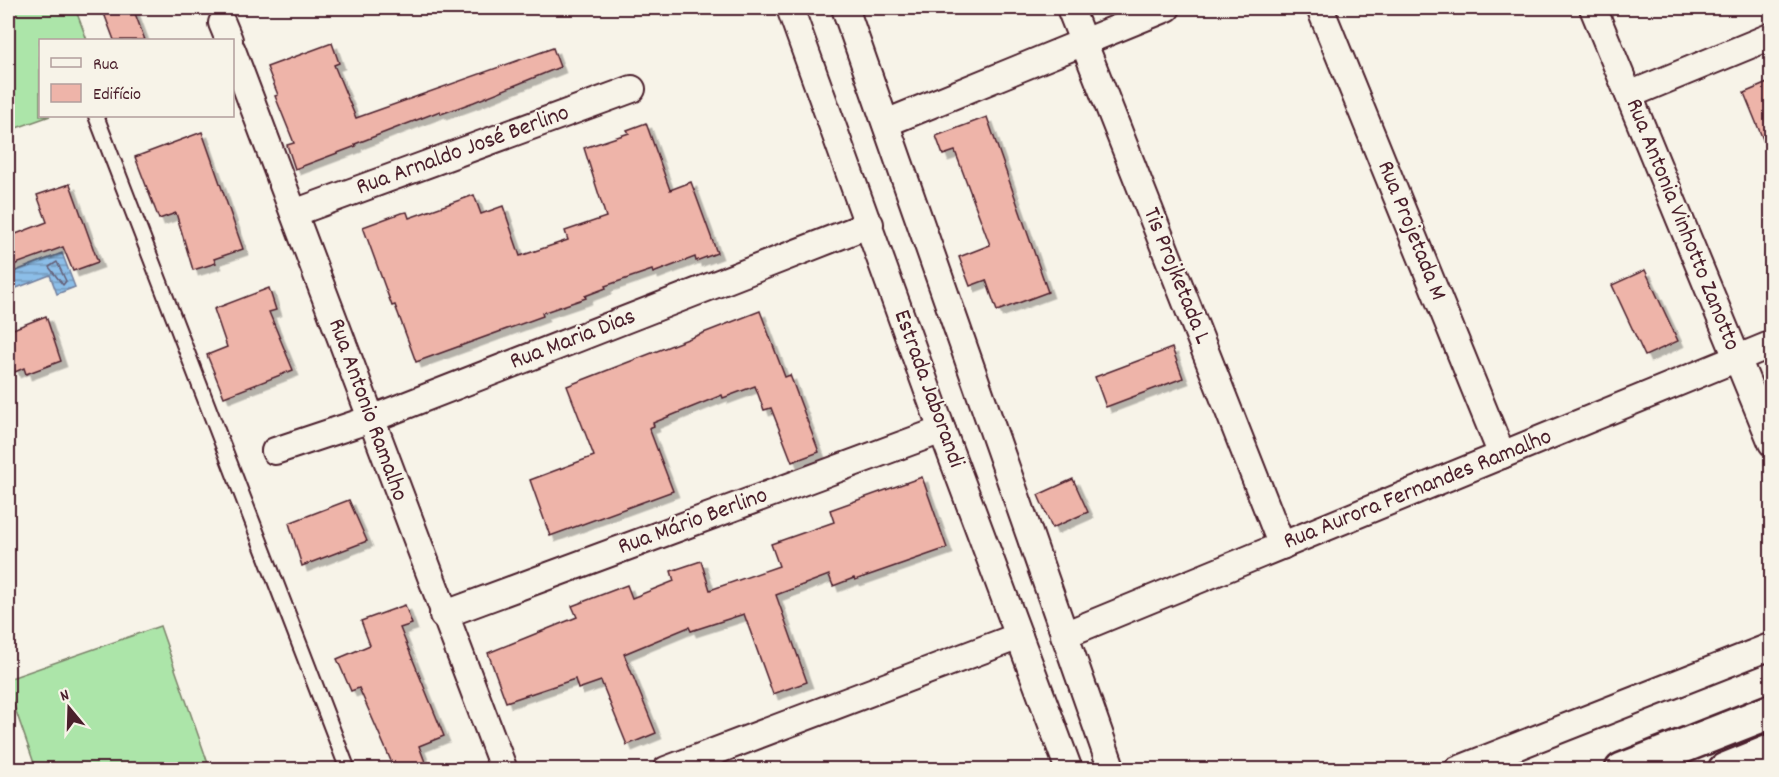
<svg xmlns="http://www.w3.org/2000/svg" width="1779" height="777" font-family="Dekko,sans-serif">
	<style>
		.pitch { fill: #ace5a9; stroke: #7b826a; stroke-width: 1.5 }
		.water { fill: url(#water-rules); stroke: #727e9c; stroke-width: 1.5 }
		.lines { fill: none; stroke-linecap: round; stroke-linejoin: round }
		.shore { stroke: #645f77; stroke-width: 1.5 }
		.building { fill: #eeb4a9; stroke: #4a1f2b; stroke-width: 1.5; filter: url(#shadow) }
		.service-casing { stroke: #4a1f2b; stroke-width: 18 }
		.minor-casing { stroke: #4a1f2b; stroke-width: 30 }
		.secondary-casing { stroke: #4a1f2b; stroke-width: 38 }
		.service { stroke: #f7f3e8; stroke-width: 14 }
		.minor { stroke: #f7f3e8; stroke-width: 26 }
		.secondary { stroke: #f7f3e8; stroke-width: 33 }
		.labels { text-anchor: middle; dominant-baseline: central; stroke-width: 4.5; stroke-linejoin: round; paint-order: stroke }
		.street-label { font-size: 24px; fill: #4a1f2b; stroke: #f7f3e8 }
	</style>
	<defs>
		<pattern id="water-rules" width="6" height="5" patternUnits="userSpaceOnUse" patternTransform="scale(1.5)"><rect width="6" height="5" fill="#8cbee8"/><path d="M0 2.5h6" fill="none" stroke="#749abc"/></pattern>
		<filter id="shadow"><feDropShadow dx="5.5" dy="5.5" stdDeviation="0" flood-color="#0004"/></filter>
	</defs>
	<rect width="100%" height="100%" fill="#f7f3e8"/>
	<filter id="ink" filterUnits="userSpaceOnUse"><feTurbulence type="fractalNoise" baseFrequency=".0167" numOctaves="2"/><feDisplacementMap in="SourceGraphic" scale="12" xChannelSelector="R" yChannelSelector="G"/><feConvolveMatrix kernelMatrix="1 2 1 2 8 2 1 2 1" color-interpolation-filters="sRGB"/></filter>
	<g filter="url(#ink)">
		<g class="pitch">
			<path d="M 8,8 L 75,8 L 87,40 L 40,40 L 40,116 L 50,116 L 8,131 Z"/>
			<path d="M 160,626 L 210,769 L 36,769 L 8,688 L 8,679 Z"/>
		</g>
		<path class="water" d="M 62,253 L 75,287 L 57,294 L 50,275 L 14,289 L 8,274 Z"/>
		<g class="lines">
			<path class="shore" d="M 57,262 L 66,281 L 63,285 L 49,267 Z"/>
		</g>
		<g class="building">
			<path d="M 102,8 L 133,8 L 145,40 L 114,40 Z"/>
			<path d="M 332,43 L 339,63 L 334,65 L 356,118 L 553,48 L 560,67 L 474,102 L 441,114 L 440,111 L 355,144 L 356,146 L 295,169 L 287,145 L 294,143 L 275,96 L 278,95 L 267,67 Z"/>
			<path d="M 1772,81 L 1772,159 L 1771,159 L 1744,93 Z"/>
			<path d="M 987,117 L 1048,292 L 997,311 L 986,280 L 970,286 L 959,257 L 990,245 L 955,151 L 943,155 L 936,136 Z"/>
			<path d="M 646,123 L 670,190 L 691,182 L 717,253 L 696,261 L 695,257 L 653,273 L 652,270 L 605,286 L 606,288 L 585,296 L 586,298 L 542,313 L 543,316 L 416,362 L 395,305 L 392,306 L 363,227 L 401,213 L 407,212 L 409,218 L 474,195 L 481,214 L 503,206 L 520,256 L 568,240 L 565,231 L 606,217 L 584,148 L 629,133 L 627,130 Z"/>
			<path d="M 202,132 L 243,249 L 214,259 L 216,263 L 193,270 L 176,213 L 159,219 L 135,157 Z"/>
			<path d="M 70,184 L 98,262 L 73,271 L 63,247 L 8,267 L 8,237 L 47,222 L 37,195 Z"/>
			<path d="M 1645,270 L 1678,341 L 1645,356 L 1612,285 Z"/>
			<path d="M 269,288 L 276,310 L 269,312 L 293,370 L 224,397 L 207,355 L 227,347 L 214,309 Z"/>
			<path d="M 760,311 L 785,377 L 790,375 L 819,452 L 792,462 L 771,408 L 764,410 L 755,386 L 723,398 L 722,395 L 653,423 L 654,426 L 649,428 L 673,491 L 550,536 L 530,480 L 594,456 L 567,386 Z"/>
			<path d="M 46,316 L 61,361 L 26,374 L 24,368 L 15,372 L 8,353 L 8,331 Z"/>
			<path d="M 1172,348 L 1183,378 L 1106,407 L 1095,377 Z"/>
			<path d="M 922,477 L 947,548 L 855,580 L 854,578 L 833,586 L 829,575 L 776,595 L 807,682 L 773,694 L 744,614 L 691,631 L 689,627 L 624,654 L 656,733 L 627,745 L 601,681 L 578,689 L 575,679 L 506,702 L 488,653 L 577,617 L 572,606 L 627,585 L 632,598 L 674,581 L 671,571 L 701,561 L 710,590 L 779,566 L 771,544 L 834,522 L 830,510 Z"/>
			<path d="M 1073,479 L 1088,512 L 1052,528 L 1038,495 Z"/>
			<path d="M 349,500 L 367,541 L 302,566 L 289,523 Z"/>
			<path d="M 405,605 L 412,624 L 400,628 L 444,736 L 419,746 L 428,770 L 395,770 L 359,688 L 351,691 L 337,659 L 370,645 L 361,621 Z"/>
		</g>
		<g class="lines">
			<defs>
				<path id="service" d="M 96,116 L 348,770"/>
				<g id="minor">
					<path d="M 790,8 L 942,430 L 1069,770"/>
					<path d="M 845,8 L 1112,770"/>
					<path d="M 1070,8 L 1282,546"/>
					<path d="M 1320,8 L 1502,455"/>
					<path d="M 1593,8 L 1772,443"/>
					<path d="M 222,23 L 229,40"/>
					<path d="M 232,50 L 504,770"/>
					<path d="M 1629,95 L 1772,36"/>
					<path d="M 886,123 L 1167,8"/>
					<path d="M 294,213 L 632,89"/>
					<path d="M 275,451 L 371,419 L 870,224"/>
					<path d="M 443,615 L 942,430"/>
					<path d="M 1064,635 L 1772,344"/>
					<path d="M 666,770 L 1019,636"/>
					<path d="M 1457,770 L 1772,646"/>
				</g>
				<g id="secondary">
					<path d="M 1622,770 L 1772,711"/>
					<path d="M 1725,770 L 1772,751"/>
				</g>
			</defs>
			<use href="#service" class="service-casing"/>
			<use href="#minor" class="minor-casing"/>
			<use href="#secondary" class="secondary-casing"/>
			<use href="#service" class="service"/>
			<use href="#minor" class="minor"/>
			<use href="#secondary" class="secondary"/>
		</g>
	</g>
	<g class="labels">
		<g class="street-label">
			<text transform="translate(463 151) rotate(-20)">Rua Arnaldo José Berlino</text>
			<text transform="translate(1682 225) rotate(68)">Rua Antonia Vinhotto Zanotto</text>
			<text transform="translate(1411 231) rotate(68)">Rua Projetada M</text>
			<text transform="translate(1176 276) rotate(68)">Tis Projketada L</text>
			<text transform="translate(573 340) rotate(-21)">Rua Maria Dias</text>
			<text transform="translate(928 389) rotate(70)">Estrada Jaborandi</text>
			<text transform="translate(367 410) rotate(70)">Rua Antonio Ramalho</text>
			<text transform="translate(1418 490) rotate(-22)">Rua Aurora Fernandes Ramalho</text>
			<text transform="translate(693 522) rotate(-20)">Rua Mário Berlino</text>
		</g>
	</g>
	<rect width="1779" height="777" fill="none" stroke="#f7f3e8" stroke-width="30"/>
	<rect x="15" y="15" width="1749" height="747" fill="none" stroke="#4a1f2b" stroke-width="2" filter="url(#ink)"/>
	<rect x="39" y="39" width="195" height="78" fill="#f7f3e8" stroke="#b29e9c" stroke-width="1.5"/>
	<rect x="51" y="58" width="30" height="9" fill="#f7f3e8" stroke="#b29e9c" stroke-width="1.5"/>
	<text x="93" y="69" font-size="18" fill="#4a1f2b">Rua</text>
	<rect x="51" y="84" width="30" height="18" fill="#eeb4a9" stroke="#b29e9c" stroke-width="1.5"/>
	<text x="93" y="99" font-size="18" fill="#4a1f2b">Edifício</text>
	<g transform="translate(69 708) rotate(341)" stroke="#f7f3e8" stroke-width="4.5" paint-order="stroke">
	<path d="M0-4.5L10 22L0 15L-10 22Z" fill="#4a1f2b"/>
	<text y="-9" font-size="16" font-weight="bold" text-anchor="middle" fill="#4a1f2b">N</text>
	</g>
</svg>
